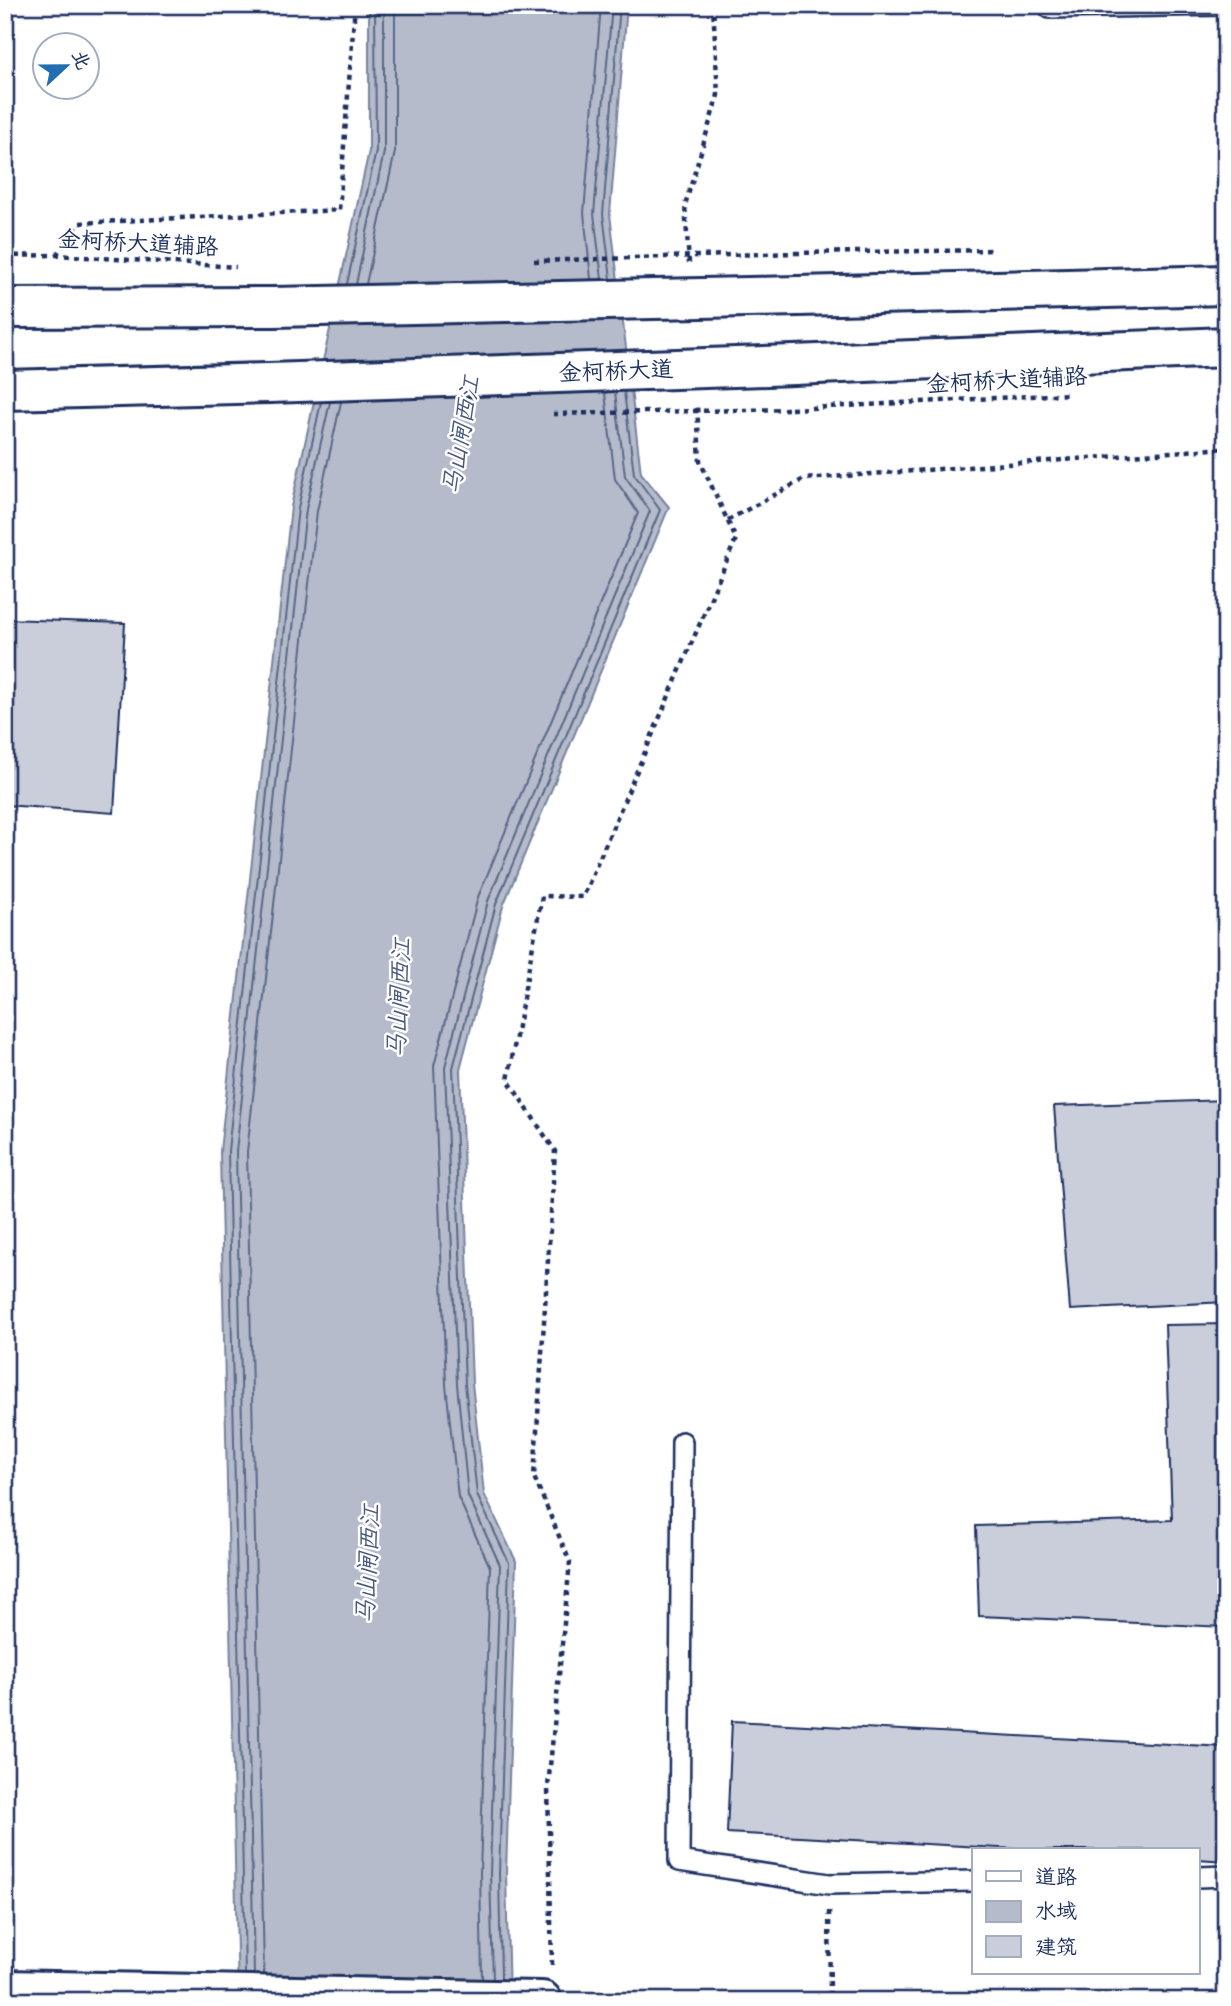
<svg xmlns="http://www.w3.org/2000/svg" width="1231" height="2006" font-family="'Comic Neue','LXGW WenKai TC',sans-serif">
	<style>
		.water { fill: #b5bbca; stroke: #77839f; stroke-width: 2 }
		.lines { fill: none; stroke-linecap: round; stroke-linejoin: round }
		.shore { stroke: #596789; stroke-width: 2 }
		.building { fill: #caceda; stroke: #1b2f5e; stroke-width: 2 }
		.lane-casing { stroke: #1b2f5e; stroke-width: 24 }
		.secondary-casing { stroke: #1b2f5e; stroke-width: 44 }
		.primary-casing { stroke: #1b2f5e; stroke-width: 44 }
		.path { stroke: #1b2f5e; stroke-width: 4.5; stroke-dasharray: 5 5; stroke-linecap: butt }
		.lane { stroke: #fff; stroke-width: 19 }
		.secondary { stroke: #fff; stroke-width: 38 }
		.primary { stroke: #fff; stroke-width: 38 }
		.primary-bridge-casing { stroke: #1b2f5e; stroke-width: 44; stroke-linecap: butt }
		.path-bridge { stroke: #1b2f5e; stroke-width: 4.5; stroke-dasharray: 5 5; stroke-linecap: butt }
		.primary-bridge { stroke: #fff; stroke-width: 38 }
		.labels { text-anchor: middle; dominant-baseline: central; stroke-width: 5; stroke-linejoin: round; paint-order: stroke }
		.street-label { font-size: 23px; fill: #1b2f5e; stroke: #fff }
		.water-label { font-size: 24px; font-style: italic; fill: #49597e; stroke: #fff }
	</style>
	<rect width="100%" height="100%" fill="#fff"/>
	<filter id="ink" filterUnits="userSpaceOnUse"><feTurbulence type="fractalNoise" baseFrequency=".0143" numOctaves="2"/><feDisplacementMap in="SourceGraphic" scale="14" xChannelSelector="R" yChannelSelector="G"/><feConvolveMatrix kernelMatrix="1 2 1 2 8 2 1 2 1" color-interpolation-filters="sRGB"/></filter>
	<g filter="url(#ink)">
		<path class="water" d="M 369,5 L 627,5 L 610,214 L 641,473 L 669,507 L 503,906 L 460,1069 L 472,1383 L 484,1494 L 516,1561 L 506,1873 L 509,2001 L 238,2001 L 220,1151 L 291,507 L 369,151 Z"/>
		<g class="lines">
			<g class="shore">
				<path d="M 591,279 L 584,213 L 601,5"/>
				<path d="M 602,279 L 594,214 L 612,5"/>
				<path d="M 611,279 L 603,214 L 620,5"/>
				<path d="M 347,284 L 376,151 L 375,5"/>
				<path d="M 356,284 L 384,152 L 384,5"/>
				<path d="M 366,284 L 395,152 L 395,5"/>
				<path d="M 245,1974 L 228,1151 L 298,508 L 321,402"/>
				<path d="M 254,1974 L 236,1152 L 306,509 L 330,402"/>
				<path d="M 264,1974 L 247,1152 L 317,511 L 341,402"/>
				<path d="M 482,1979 L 480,1873 L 490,1567 L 458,1497 L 446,1385 L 434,1066 L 478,897 L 638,513 L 615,479 L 605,393"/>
				<path d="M 493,1979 L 490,1873 L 500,1565 L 468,1496 L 457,1384 L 445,1067 L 488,901 L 650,511 L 625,476 L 615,392"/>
				<path d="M 501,1979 L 499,1873 L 509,1563 L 477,1495 L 465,1384 L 453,1068 L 496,904 L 660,510 L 634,474 L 624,392"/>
			</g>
		</g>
		<g class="building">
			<path d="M 5,619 L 125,623 L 114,813 L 5,805 Z"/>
			<path d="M 1226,1100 L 1226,1302 L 1070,1310 L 1054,1106 Z"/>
			<path d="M 1226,1324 L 1226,1627 L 979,1616 L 976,1526 L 1172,1520 L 1165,1325 Z"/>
			<path d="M 732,1721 L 1226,1747 L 1226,1861 L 1198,1859 L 1198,1850 L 1033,1850 L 727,1833 Z"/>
		</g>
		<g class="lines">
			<defs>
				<g id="lane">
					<path d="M 1050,5 L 1050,8 L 1226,5"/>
					<path d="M 682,1442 L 679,1861 L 829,1884 L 974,1881"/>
					<path d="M 1198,1877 L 1226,1876"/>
				</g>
				<path id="secondary" d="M 5,1990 L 542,2001"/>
				<g id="primary">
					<path d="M 798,296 L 1226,285"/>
					<path d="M 5,308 L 273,307"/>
					<path d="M 794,365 L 1226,347"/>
					<path d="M 5,390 L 269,383"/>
				</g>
			</defs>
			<use href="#lane" class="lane-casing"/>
			<use href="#secondary" class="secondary-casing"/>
			<use href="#primary" class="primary-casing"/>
			<g class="path">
				<path d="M 795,253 L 994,250"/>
				<path d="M 56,255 L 80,223 L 339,210 L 355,5"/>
				<path d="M 5,256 L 56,255 L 236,267"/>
				<path d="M 689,263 L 685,205 L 718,95 L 713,5"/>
				<path d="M 791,409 L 1069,394"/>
				<path d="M 728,520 L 804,479 L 1226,448"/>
				<path d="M 829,1911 L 830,2001"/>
				<path d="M 552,1965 L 548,1787 L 570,1562 L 534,1477 L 555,1151 L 508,1080 L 542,896 L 583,897 L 736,539 L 700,461 L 697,405"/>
			</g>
			<use href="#lane" class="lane"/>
			<use href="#secondary" class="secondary"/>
			<use href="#primary" class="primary"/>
			<defs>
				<g id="primary-bridge">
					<path d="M 273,307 L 798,296"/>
					<path d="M 269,383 L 794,365"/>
				</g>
			</defs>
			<use href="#primary-bridge" class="primary-bridge-casing"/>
			<g class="path-bridge">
				<path d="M 534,261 L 795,253"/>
				<path d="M 553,414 L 791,409"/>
			</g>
			<use href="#primary-bridge" class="primary-bridge"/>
		</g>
	</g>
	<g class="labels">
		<g class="street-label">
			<text transform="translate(138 243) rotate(3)">金柯桥大道辅路</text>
			<text transform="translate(616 371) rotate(-2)">金柯桥大道</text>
			<text transform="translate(1007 380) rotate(-3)">金柯桥大道辅路</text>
		</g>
		<g class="water-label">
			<text transform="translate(461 435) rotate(-80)">马山闸西江</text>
			<text transform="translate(399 998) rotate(-87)">马山闸西江</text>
			<text transform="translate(368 1564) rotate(-87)">马山闸西江</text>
		</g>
	</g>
	<rect width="1231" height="2006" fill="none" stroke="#fff" stroke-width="28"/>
	<rect x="14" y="14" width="1203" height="1978" fill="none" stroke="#1b2f5e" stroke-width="2.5" filter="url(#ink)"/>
	<rect x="972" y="1848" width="228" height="126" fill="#ffffff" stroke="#a4acbf" stroke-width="2"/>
	<rect x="986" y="1871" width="35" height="10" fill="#ffffff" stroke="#a4acbf" stroke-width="2"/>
	<text x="1035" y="1884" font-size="21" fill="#1b2f5e">道路</text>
	<rect x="986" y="1901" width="35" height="21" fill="#b5bbca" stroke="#a4acbf" stroke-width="2"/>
	<text x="1035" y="1918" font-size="21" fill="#1b2f5e">水域</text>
	<rect x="986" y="1936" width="35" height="21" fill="#caceda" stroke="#a4acbf" stroke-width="2"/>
	<text x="1035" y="1954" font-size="21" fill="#1b2f5e">建筑</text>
	<g transform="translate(66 66) rotate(68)"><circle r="33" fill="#ffffff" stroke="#a4acbf" stroke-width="2"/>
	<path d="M0-5L12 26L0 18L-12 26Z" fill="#1f6fb2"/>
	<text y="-10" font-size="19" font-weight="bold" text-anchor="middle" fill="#1b2f5e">北</text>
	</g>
</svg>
